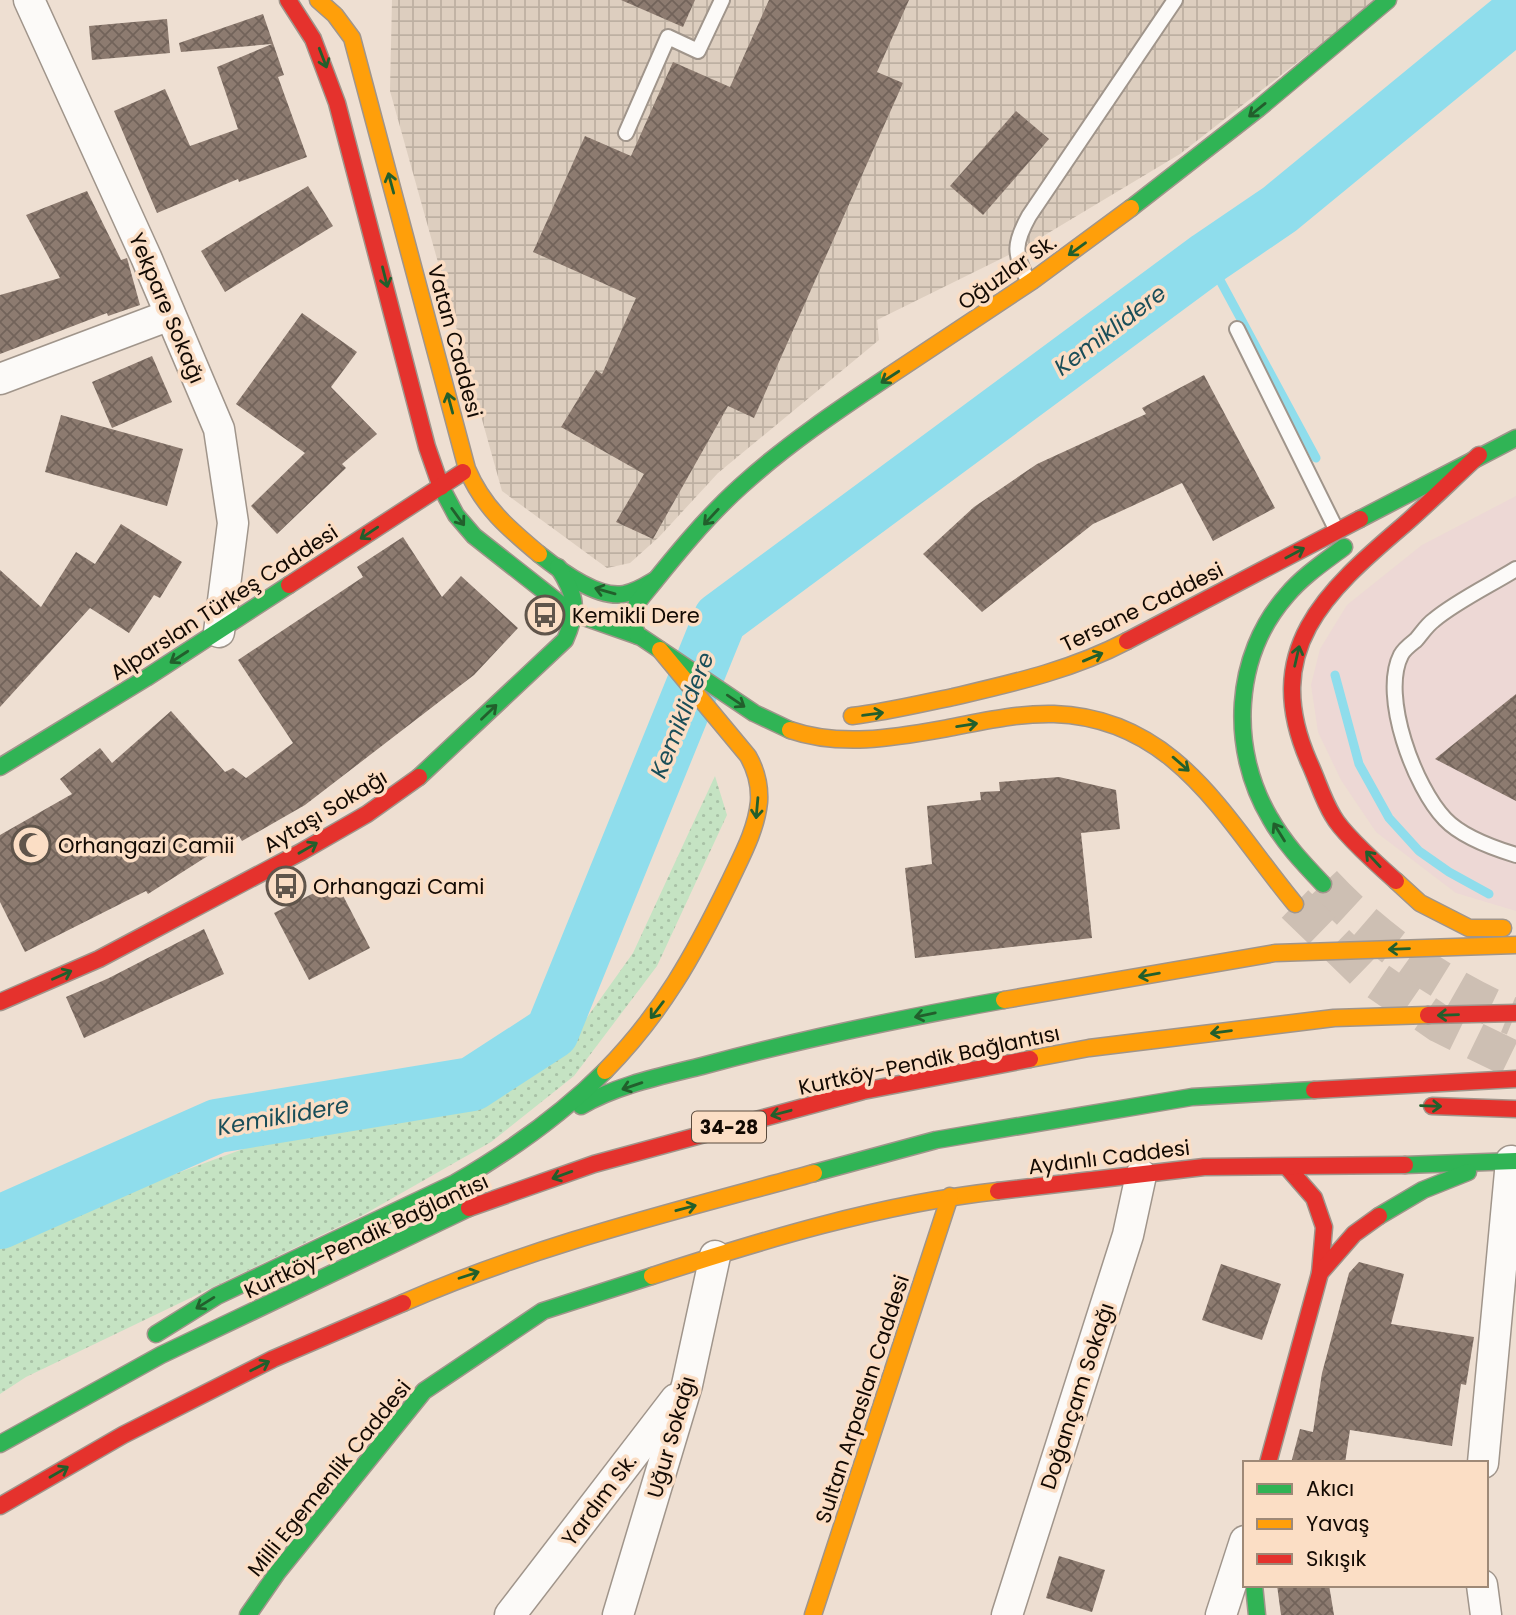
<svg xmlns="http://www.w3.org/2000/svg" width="1516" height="1615" font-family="Poppins,sans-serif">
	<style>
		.commercial { fill: #edd8d5 }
		.industrial { fill: url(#industrial-grid) }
		.grass { fill: url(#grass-dots) }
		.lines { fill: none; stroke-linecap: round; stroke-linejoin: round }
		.stream { stroke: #8fddec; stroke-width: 9 }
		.river { stroke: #8fddec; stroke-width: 54 }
		.building { fill: url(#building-cross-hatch) }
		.secondary-tunnel { stroke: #cdbfb3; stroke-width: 38; stroke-dasharray: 38 19; stroke-linecap: butt }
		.lane-casing { stroke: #a0958b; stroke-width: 18 }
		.street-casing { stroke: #a0958b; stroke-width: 33 }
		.fast-casing { stroke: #a0958b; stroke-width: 19 }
		.slow-casing { stroke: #a0958b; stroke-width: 19 }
		.jam-casing { stroke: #a0958b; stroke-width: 19 }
		.lane { stroke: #fcfaf8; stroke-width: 14 }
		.street { stroke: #fcfaf8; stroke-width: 30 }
		.fast { stroke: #30b455; stroke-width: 16 }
		.slow { stroke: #ff9f0a; stroke-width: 16 }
		.jam { stroke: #e5322d; stroke-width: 16 }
		.oneway { stroke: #225f2c }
		.labels { text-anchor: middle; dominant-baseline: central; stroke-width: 7; stroke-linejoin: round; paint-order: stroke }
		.shield { fill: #fbdec5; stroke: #594a3d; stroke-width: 2 }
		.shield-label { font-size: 19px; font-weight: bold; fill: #130a03 }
		.street-label { font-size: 21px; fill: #130a03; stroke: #fbdec5 }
		.poi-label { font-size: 21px; fill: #130a03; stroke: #fbdec5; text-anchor: start }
		.water-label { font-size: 23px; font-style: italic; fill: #1a4e59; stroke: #fbdec5 }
	</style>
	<defs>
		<pattern id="industrial-grid" width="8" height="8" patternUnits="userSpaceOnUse" patternTransform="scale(1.75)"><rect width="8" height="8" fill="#ddcebf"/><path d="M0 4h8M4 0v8" fill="none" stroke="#bdb0a2"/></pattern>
		<pattern id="grass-dots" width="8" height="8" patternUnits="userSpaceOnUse" patternTransform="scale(1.75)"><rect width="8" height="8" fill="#c5e3c3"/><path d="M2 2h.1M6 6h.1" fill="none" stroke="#a8c1a6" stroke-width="1.8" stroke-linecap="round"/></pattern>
		<pattern id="building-cross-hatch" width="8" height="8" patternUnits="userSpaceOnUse" patternTransform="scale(1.75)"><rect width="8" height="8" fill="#8d7b70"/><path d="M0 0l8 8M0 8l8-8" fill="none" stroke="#72635a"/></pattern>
	</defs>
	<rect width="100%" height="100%" fill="#eedfd2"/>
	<path class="commercial" d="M 1516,496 L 1516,911 L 1456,893 L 1376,832 L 1341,780 L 1318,732 L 1311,685 L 1320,649 L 1347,605 L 1422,545 Z"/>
	<path class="industrial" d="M 392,0 L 1377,0 L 1180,154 L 1025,247 L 877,320 L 879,340 L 718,473 L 659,537 L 630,563 L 607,568 L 502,491 L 390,91 Z"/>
	<path class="grass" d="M 715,776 L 727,815 L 657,966 L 574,1076 L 491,1142 L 363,1215 L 26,1377 L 0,1394 L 0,1248 L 134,1189 L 289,1132 L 473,1105 L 571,1040 L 633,953 Z"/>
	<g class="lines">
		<g class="stream">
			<path d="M 1208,258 L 1316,458"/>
			<path d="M 1335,675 L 1359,764 L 1389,818 L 1419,851 L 1449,872 L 1489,894"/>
		</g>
		<path class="river" d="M 0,1222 L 217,1126 L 472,1084 L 552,1032 L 720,619 L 1208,258 L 1280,209 L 1516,15"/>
	</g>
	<g class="building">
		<path d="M 621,0 L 695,0 L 683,27 Z"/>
		<path d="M 769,0 L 909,0 L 877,72 L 903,83 L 754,418 L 728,406 L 653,539 L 616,522 L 644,474 L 561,427 L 596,370 L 602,374 L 636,298 L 533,252 L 585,136 L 631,156 L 673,62 L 730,87 Z"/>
		<path d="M 263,14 L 284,75 L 278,77 L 307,157 L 239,182 L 238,179 L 157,213 L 114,111 L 165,89 L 190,146 L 238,129 L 217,67 L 272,44 L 181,52 L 179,43 Z"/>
		<path d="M 167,19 L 170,53 L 92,60 L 89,26 Z"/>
		<path d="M 1016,111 L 1049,139 L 983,215 L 950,186 Z"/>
		<path d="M 308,186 L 333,226 L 225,292 L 201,251 Z"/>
		<path d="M 87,191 L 121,260 L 127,258 L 140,305 L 108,316 L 107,313 L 0,354 L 0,295 L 60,278 L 26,215 Z"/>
		<path d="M 302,313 L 357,352 L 331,387 L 377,434 L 342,464 L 346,468 L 277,534 L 251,506 L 305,453 L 236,404 Z"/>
		<path d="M 152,356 L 172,402 L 112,428 L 92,382 Z"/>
		<path d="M 1204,375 L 1275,508 L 1213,541 L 1182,483 L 1093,524 L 982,612 L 923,554 L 974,507 L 1037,464 L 1146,414 L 1142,408 Z"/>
		<path d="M 61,415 L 183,449 L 167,506 L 45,472 Z"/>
		<path d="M 121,524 L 182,562 L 160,598 L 154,595 L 129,633 L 90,608 L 0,707 L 0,570 L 41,607 L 76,552 L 95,564 Z"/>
		<path d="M 403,537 L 442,597 L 461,576 L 518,628 L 474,675 L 305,805 L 242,841 L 239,836 L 148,894 L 146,891 L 25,952 L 0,902 L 0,835 L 72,794 L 60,779 L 100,748 L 112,763 L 171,711 L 225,772 L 233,768 L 246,778 L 293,743 L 238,660 L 363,577 L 357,567 Z"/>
		<path d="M 1516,694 L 1516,801 L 1435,759 Z"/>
		<path d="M 1059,777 L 1116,790 L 1120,829 L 1081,833 L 1092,938 L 915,958 L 905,868 L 932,864 L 927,806 L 981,800 L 980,792 L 1000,791 L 999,782 Z"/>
		<path d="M 336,882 L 370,948 L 309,980 L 274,913 Z"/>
		<path d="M 204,929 L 224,974 L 84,1038 L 66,997 L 109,978 Z"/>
		<path d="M 1359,1262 L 1404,1274 L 1391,1324 L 1474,1337 L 1466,1385 L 1461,1384 L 1452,1446 L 1350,1430 L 1345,1463 L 1291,1463 L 1300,1429 L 1313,1432 L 1322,1373 L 1349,1273 Z"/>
		<path d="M 1221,1264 L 1281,1284 L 1262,1340 L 1202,1320 Z"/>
		<path d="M 1059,1556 L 1105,1570 L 1092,1612 L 1046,1598 Z"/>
		<path d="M 1277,1585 L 1329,1585 L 1334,1615 L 1281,1615 Z"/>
	</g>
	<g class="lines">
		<g class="secondary-tunnel">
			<path d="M 1323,884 C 1373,938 1446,990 1514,1017"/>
			<path d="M 1295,904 L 1366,973 L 1440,1024 L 1516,1061"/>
		</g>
		<defs>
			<g id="lane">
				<path d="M 626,133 L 668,37 L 698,51 L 722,0"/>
				<path d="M 1029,282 C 1013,254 1014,243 1029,216 L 1175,0"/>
				<path d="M 1237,329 L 1336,529"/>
				<path d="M 1516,569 C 1492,584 1455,602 1434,620 C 1427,625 1422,633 1416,640 C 1411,644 1404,649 1401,655 C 1380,696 1415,788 1445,819 C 1462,837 1493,848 1516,855"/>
			</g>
			<g id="street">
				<path d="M 29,0 L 146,257 L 219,429 L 233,523 L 219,632"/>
				<path d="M 0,379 L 170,315"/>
				<path d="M 1483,1463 L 1511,1161"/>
				<path d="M 1482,1585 L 1486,1615"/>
				<path d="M 510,1615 L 676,1399"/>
				<path d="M 618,1615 L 687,1385 L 715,1256"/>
				<path d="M 1007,1615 L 1128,1235 L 1141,1175"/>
				<path d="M 1221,1615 L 1245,1541"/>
			</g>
			<g id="fast">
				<path d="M 1131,208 L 1258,109 L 1388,0"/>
				<path d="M 441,487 L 456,515 L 474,536 L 563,606 L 584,617 L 641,637 L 754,713 L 790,730"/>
				<path d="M 1360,519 L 1516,438"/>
				<path d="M 539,554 C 559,570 597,599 624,594 C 636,592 645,586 655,580"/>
				<path d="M 638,636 L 632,621 L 637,603 C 670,562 702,521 741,486 C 786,445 838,410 889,376"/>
				<path d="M 0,767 L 146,678 L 289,585"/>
				<path d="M 419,777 L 565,640 C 579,609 576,595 558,567"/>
				<path d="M 1323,884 C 1303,863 1284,843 1270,818 C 1229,749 1233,656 1287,595 C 1303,576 1324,562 1344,547"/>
				<path d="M 581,1106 C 617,1085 662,1076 702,1066 C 802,1039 903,1018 1004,1000"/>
				<path d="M 1405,1165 L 1516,1161"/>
				<path d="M 814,1173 L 936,1140 L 1192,1097 L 1314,1090"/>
				<path d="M 1379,1216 L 1423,1190 L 1468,1172"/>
				<path d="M 156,1334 L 217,1296 L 455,1183 C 510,1151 560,1116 605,1071"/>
				<path d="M 0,1444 L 161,1355 L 469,1208"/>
				<path d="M 1254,1585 L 1257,1615"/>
				<path d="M 248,1615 L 277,1573 L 424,1391 L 543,1311 L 652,1276"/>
			</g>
			<g id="slow">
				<path d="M 318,0 L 335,15 L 352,38 L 467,469 C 483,507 508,528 539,554"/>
				<path d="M 889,376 L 1032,281 L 1131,208"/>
				<path d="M 852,716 C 886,712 919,704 953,697 C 1013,683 1072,670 1127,641"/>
				<path d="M 790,730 C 839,747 893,738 943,729 C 979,722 1017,713 1054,714 C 1177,718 1226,821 1295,904"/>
				<path d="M 1396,881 L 1420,903 L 1469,928 L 1503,928"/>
				<path d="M 1004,1000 L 1275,953 L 1516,945"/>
				<path d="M 1030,1059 L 1089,1048 L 1334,1018 L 1428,1015"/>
				<path d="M 605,1071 C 662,1013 694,955 729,883 C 741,857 756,831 759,802 C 760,786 756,770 748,756 L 660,650"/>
				<path d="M 652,1276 C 763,1240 881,1204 998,1191"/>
				<path d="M 403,1303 C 535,1245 676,1211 814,1173"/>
				<path d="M 813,1615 L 950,1196"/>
			</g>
			<g id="jam">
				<path d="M 288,0 L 313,39 L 337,103 L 427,447 L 441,487"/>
				<path d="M 289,585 L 463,472"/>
				<path d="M 1127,641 L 1360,519"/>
				<path d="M 1396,881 C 1379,866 1343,834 1333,816 C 1323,800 1317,779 1309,762 C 1260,650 1325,592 1405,524 C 1430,502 1454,478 1479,455"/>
				<path d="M 0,1002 L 99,959 L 301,852 L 367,814 L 419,777"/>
				<path d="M 1428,1015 L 1516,1013"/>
				<path d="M 1314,1090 L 1516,1079"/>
				<path d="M 1432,1106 L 1516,1109"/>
				<path d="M 1287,1167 L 1314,1198 L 1324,1227 L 1320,1273"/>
				<path d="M 998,1191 L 1204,1167 L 1405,1165"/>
				<path d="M 469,1208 L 594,1164 L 863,1091 L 1030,1059"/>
				<path d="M 1268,1463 L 1320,1273 L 1354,1234 L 1379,1216"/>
				<path d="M 0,1506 L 123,1435 L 273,1359 L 403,1303"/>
			</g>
		</defs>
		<use href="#lane" class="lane-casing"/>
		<use href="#street" class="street-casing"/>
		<use href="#fast" class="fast-casing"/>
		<use href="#slow" class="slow-casing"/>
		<use href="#jam" class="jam-casing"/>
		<use href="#lane" class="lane"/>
		<use href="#street" class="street"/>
		<use href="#fast" class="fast"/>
		<use href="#slow" class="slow"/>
		<use href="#jam" class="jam"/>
	</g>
	<defs><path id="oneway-shaft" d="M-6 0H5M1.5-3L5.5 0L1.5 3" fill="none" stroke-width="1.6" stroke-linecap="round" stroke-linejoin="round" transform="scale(1.75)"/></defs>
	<g class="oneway">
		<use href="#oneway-shaft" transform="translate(323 58) rotate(69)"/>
		<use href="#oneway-shaft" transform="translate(1257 110) rotate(141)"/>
		<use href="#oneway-shaft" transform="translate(391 183) rotate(-105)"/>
		<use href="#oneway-shaft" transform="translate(1077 249) rotate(144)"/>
		<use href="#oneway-shaft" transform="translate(385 277) rotate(76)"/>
		<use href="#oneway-shaft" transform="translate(890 377) rotate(147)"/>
		<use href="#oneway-shaft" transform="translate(450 403) rotate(-105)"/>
		<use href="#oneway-shaft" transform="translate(458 517) rotate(54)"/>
		<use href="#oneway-shaft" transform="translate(711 517) rotate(133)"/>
		<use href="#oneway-shaft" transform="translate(369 533) rotate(146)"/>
		<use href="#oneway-shaft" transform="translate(1295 553) rotate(-28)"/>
		<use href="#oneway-shaft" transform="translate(605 591) rotate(-164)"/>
		<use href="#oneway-shaft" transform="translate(1297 656) rotate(-77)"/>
		<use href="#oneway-shaft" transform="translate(179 657) rotate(147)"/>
		<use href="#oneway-shaft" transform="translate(1093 657) rotate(-23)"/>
		<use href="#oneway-shaft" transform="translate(736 701) rotate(34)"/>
		<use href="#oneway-shaft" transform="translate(489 712) rotate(-44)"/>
		<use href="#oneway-shaft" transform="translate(873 714) rotate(-8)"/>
		<use href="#oneway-shaft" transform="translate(967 725) rotate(-9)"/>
		<use href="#oneway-shaft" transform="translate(1181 764) rotate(41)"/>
		<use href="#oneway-shaft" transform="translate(757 808) rotate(95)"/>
		<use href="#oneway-shaft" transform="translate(1279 832) rotate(-122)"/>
		<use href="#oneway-shaft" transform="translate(308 848) rotate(-30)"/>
		<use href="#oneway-shaft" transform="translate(1373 859) rotate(-133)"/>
		<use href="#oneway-shaft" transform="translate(1399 949) rotate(178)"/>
		<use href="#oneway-shaft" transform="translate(62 975) rotate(-24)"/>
		<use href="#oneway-shaft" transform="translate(1149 975) rotate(170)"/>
		<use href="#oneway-shaft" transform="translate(657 1010) rotate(127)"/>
		<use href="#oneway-shaft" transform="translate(925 1015) rotate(168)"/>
		<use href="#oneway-shaft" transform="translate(1448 1015) rotate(178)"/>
		<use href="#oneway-shaft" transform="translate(1221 1032) rotate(173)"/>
		<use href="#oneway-shaft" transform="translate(632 1086) rotate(161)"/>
		<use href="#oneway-shaft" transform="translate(1431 1106) rotate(2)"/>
		<use href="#oneway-shaft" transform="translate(781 1113) rotate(165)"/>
		<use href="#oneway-shaft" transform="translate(562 1175) rotate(160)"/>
		<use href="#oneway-shaft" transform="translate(686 1208) rotate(-15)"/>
		<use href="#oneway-shaft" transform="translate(469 1275) rotate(-18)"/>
		<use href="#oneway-shaft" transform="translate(205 1303) rotate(148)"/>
		<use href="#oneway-shaft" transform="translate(260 1366) rotate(-27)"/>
		<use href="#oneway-shaft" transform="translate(59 1472) rotate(-30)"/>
	</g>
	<defs>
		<symbol id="bus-ring" viewBox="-11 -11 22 22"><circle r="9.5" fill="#fbdec5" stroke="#60554b" stroke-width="1.5"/><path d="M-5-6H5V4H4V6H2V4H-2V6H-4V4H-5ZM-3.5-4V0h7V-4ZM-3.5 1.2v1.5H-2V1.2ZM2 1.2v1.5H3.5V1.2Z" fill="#60554b"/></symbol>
		<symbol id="mosque-ring" viewBox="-11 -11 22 22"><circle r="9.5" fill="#fbdec5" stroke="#60554b" stroke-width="1.5"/><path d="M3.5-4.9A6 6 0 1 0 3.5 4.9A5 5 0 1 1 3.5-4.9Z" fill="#60554b"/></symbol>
	</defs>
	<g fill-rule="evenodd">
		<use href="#bus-ring" x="523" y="593" width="44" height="44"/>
		<use href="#mosque-ring" x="9" y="823" width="44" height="44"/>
		<use href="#bus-ring" x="264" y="864" width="44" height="44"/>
	</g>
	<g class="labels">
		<rect class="shield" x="692" y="1111.5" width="74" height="31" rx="5"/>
		<g class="shield-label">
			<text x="729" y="1127">34-28</text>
		</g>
		<g class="street-label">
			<text transform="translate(1007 272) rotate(-35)">Oğuzlar Sk.</text>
			<text transform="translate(167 308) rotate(67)">Yekpare Sokağı</text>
			<text transform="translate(455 341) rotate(75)">Vatan Caddesi</text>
			<text transform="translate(224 602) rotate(-33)">Alparslan Türkeş Caddesi</text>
			<text transform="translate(1142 607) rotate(-26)">Tersane Caddesi</text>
			<text transform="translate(325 811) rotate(-31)">Aytaşı Sokağı</text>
			<text transform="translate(929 1060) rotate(-12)">Kurtköy-Pendik Bağlantısı</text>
			<text transform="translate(1109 1157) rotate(-7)">Aydınlı Caddesi</text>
			<text transform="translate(366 1236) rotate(-25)">Kurtköy-Pendik Bağlantısı</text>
			<text transform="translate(1077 1396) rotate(-72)">Doğançam Sokağı</text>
			<text transform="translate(862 1399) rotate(-72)">Sultan Arpaslan Caddesi</text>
			<text transform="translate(671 1437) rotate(-74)">Uğur Sokağı</text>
			<text transform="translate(329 1478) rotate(-51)">Milli Egemenlik Caddesi</text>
			<text transform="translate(599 1500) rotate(-53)">Yardım Sk.</text>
		</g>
		<g class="poi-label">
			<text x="572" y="615">Kemikli Dere</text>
			<text x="58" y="845">Orhangazi Camii</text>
			<text x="313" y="886">Orhangazi Cami</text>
		</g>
		<g class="water-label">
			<text transform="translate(1110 330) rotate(-37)">Kemiklidere</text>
			<text transform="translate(682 715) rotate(-68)">Kemiklidere</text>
			<text transform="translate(283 1116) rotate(-10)">Kemiklidere</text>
		</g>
	</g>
	<rect x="1243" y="1461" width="245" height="126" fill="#fbdec5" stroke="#9e8977" stroke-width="2"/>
	<rect x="1257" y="1484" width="35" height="10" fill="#30b455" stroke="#9e8977" stroke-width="2"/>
	<text x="1306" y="1496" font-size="21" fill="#130a03">Akıcı</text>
	<rect x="1257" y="1519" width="35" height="10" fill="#ff9f0a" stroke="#9e8977" stroke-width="2"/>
	<text x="1306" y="1531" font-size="21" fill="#130a03">Yavaş</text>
	<rect x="1257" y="1554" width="35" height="10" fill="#e5322d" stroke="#9e8977" stroke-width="2"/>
	<text x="1306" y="1566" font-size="21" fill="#130a03">Sıkışık</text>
</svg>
